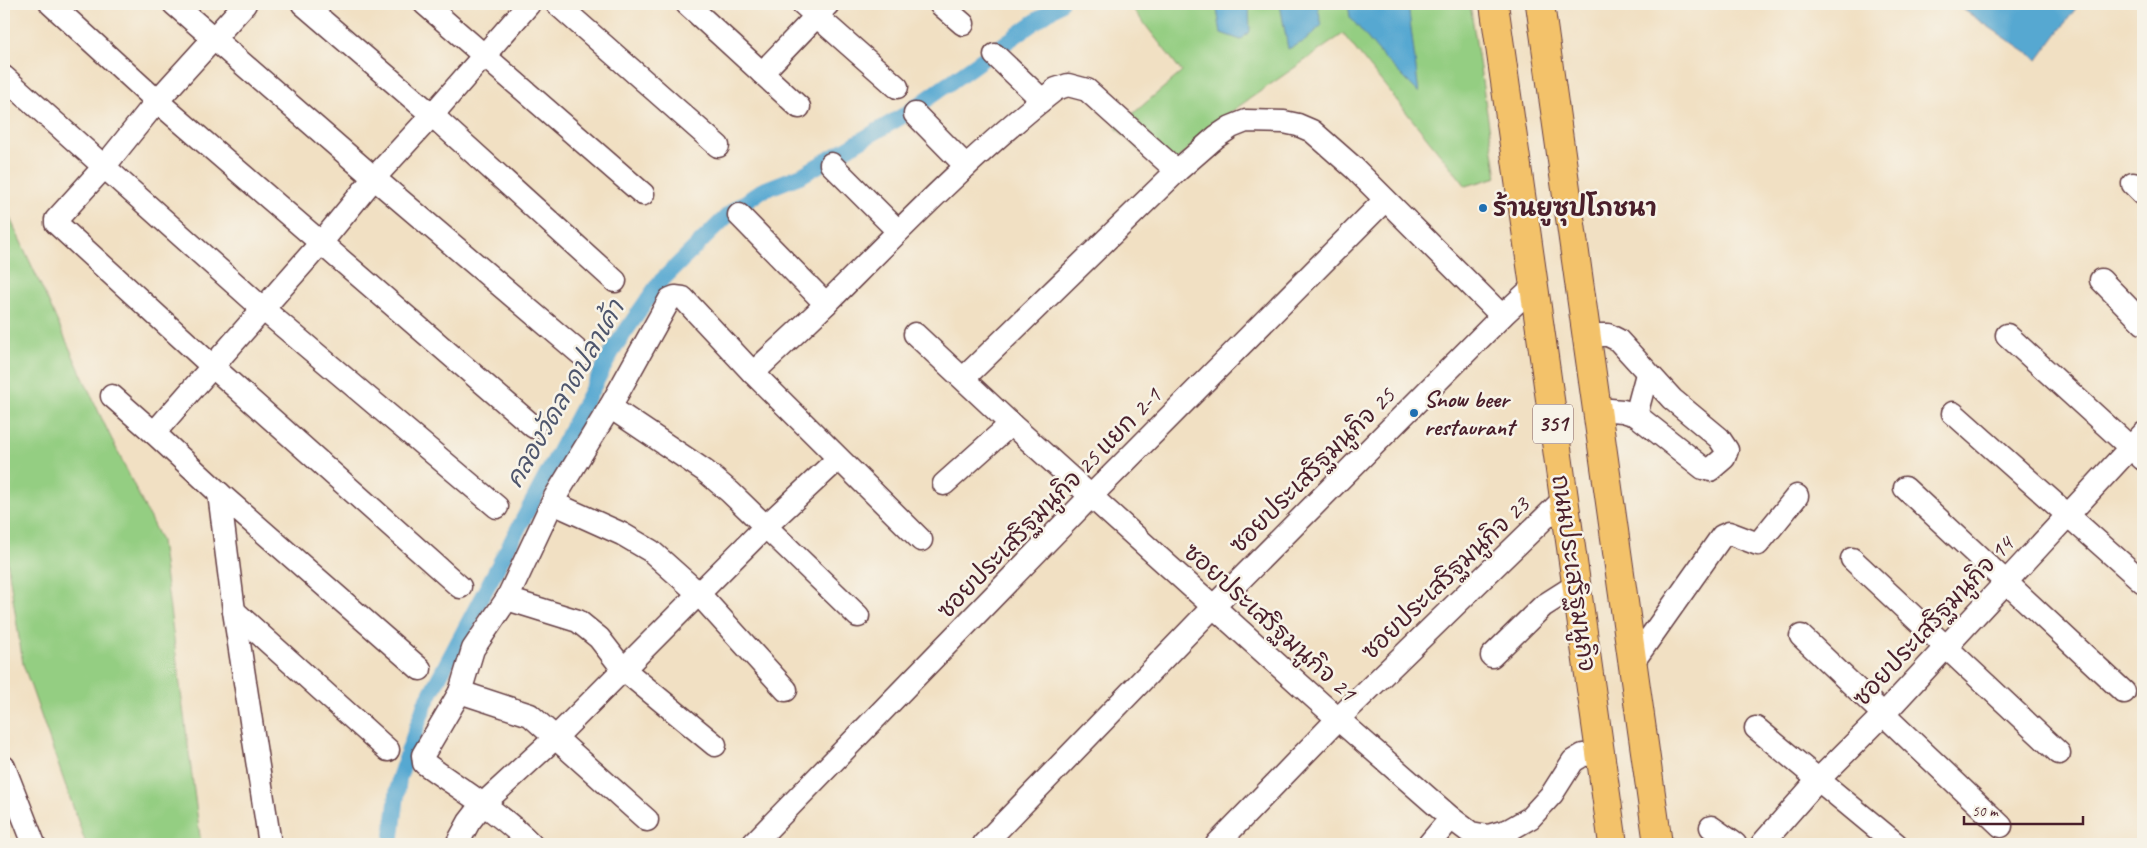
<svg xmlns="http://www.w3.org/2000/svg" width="2147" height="848" font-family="Caveat,'Playpen Sans Thai',sans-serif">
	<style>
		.green { fill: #94ce82; stroke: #6f7656 }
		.water { fill: #56a8d1; stroke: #50647e }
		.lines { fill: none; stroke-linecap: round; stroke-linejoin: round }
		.canal { stroke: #56a8d1; stroke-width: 16 }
		.minor-casing { stroke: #633c42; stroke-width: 25 }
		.major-casing { stroke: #633c42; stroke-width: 30 }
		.minor { stroke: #fff; stroke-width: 22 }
		.major { stroke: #f3c26a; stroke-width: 28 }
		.poi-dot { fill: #1f6fb2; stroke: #f7f3e8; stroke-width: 2 }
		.labels { text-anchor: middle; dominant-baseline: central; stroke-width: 5; stroke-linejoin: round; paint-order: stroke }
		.shield { fill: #f7f3e8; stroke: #7e5f64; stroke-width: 1 }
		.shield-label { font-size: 22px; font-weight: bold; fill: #4a1f2b }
		.poi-label { font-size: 24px; font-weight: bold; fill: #4a1f2b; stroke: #f7f3e8; text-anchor: start }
		.street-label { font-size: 24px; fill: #4a1f2b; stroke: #f7f3e8 }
		.water-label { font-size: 25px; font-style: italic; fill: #4f566d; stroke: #f7f3e8 }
	</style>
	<rect width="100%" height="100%" fill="#f7f3e8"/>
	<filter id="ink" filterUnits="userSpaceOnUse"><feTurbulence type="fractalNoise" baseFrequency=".02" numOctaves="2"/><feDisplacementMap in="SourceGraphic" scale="10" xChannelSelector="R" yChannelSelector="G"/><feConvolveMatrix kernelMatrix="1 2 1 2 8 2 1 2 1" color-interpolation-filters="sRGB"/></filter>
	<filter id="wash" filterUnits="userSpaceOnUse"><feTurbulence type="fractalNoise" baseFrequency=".0096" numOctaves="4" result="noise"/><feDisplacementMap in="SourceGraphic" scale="20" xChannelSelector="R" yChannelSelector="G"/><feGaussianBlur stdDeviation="1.12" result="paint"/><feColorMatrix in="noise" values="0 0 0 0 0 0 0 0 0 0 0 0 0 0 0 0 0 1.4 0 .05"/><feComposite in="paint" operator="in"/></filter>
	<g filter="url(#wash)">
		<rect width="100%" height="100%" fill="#f1e0c3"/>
		<g class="green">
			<path d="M 1129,4 L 1470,4 L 1497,177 L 1466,186 L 1343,34 L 1222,118 L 1162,173 L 1116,128 L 1182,72 Z"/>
			<path d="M 4,205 L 102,419 L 161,541 L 201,844 L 86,844 L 23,664 L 4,540 Z"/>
		</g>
		<g class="water">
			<path d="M 1216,4 L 1249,4 L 1250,31 L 1241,40 L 1221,33 Z"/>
			<path d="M 1280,4 L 1317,4 L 1322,25 L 1305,41 L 1288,49 Z"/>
			<path d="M 1348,4 L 1408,4 L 1419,93 L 1383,57 L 1350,17 Z"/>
			<path d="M 1955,4 L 2079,4 L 2038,60 Z"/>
		</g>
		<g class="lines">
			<path class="canal" d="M 391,844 L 399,778 L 425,704 L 614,348 L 659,283 L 729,214 L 761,191 L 802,175 L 906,114 L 1060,4"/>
		</g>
	</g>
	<g filter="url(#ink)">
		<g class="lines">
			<defs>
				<g id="minor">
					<path d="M 51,4 L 157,101 L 534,427"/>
					<path d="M 174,4 L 374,178 L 581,354"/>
					<path d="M 245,4 L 157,101 L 103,168 L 56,220 L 56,223 L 212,366 L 460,587"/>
					<path d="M 303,4 L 432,115 L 615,281"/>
					<path d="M 425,4 L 643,194"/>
					<path d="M 557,4 L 718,146"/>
					<path d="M 687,4 L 799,107"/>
					<path d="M 803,4 L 897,87"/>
					<path d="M 940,4 L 963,24"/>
					<path d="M 995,55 L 1042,100"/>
					<path d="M 762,73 L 828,4"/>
					<path d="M 4,77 L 263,309 L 497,507"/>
					<path d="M 915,114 L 966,166"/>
					<path d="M 831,164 L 898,231"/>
					<path d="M 2133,184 L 2143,194"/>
					<path d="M 739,215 L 826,304"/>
					<path d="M 2101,280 L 2143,323"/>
					<path d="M 915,334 L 1011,424 L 1338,719 L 1451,818 L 1471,833 L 1488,836 L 1509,830 L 1530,818 L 1552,794 L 1573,761 L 1583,755 L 1601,754"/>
					<path d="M 1587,335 L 1608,335 L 1618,340 L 1672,399 L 1719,438 L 1727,450 L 1724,458 L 1710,470 L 1703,468 L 1636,415 L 1623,411 L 1597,409"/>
					<path d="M 2007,335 L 2143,459"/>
					<path d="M 753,373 C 778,349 803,327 828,302 C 901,229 974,153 1056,89 L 1068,85 L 1087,90 L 1177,171"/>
					<path d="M 964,378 L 1177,171 L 1216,137 L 1231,127 L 1246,121 L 1284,122 L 1298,125 L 1312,131 L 1354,168 L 1502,316"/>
					<path d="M 112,396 L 154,433"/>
					<path d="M 610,407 L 705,471 L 730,492 L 858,616"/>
					<path d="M 1953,413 L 2143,582"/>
					<path d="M 1636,415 L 1647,374"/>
					<path d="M 944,484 L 1011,424"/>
					<path d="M 1905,488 L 2124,692"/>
					<path d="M 219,493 L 234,611 L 270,844"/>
					<path d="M 553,503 L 622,534 L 651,551 L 698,593 L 786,690"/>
					<path d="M 1852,559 L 2059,753"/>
					<path d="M 507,599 L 578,621 L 599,638 L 623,669 L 715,745"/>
					<path d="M 234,611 L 388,750"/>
					<path d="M 1801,636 L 2001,826"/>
					<path d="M 1492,656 L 1543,606 L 1576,585"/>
					<path d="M 1633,662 L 1722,536 L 1729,533 L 1758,544 L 1797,496"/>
					<path d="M 420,669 L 219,493 L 154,433 L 320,244 L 374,178 L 432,115 L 529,4"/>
					<path d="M 460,692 L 530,715 L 647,820"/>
					<path d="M 1756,728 L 1896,844"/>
					<path d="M 4,767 L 34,844"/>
					<path d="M 1711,827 L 1735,844"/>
					<path d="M 457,844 L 469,822 L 483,804 L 555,738 L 766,526 L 838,459"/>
					<path d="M 531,844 C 499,812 460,789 424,763 L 423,755 L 460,692 L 473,649 L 507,599 L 555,497 L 610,407 L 670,299 L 675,297 L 683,298 L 753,373 L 921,540"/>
					<path d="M 753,844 L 1091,496 L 1385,200"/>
					<path d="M 984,844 L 1214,606 L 1502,316 L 1534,286"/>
					<path d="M 1217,844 L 1338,719 L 1563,500"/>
					<path d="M 1429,844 L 1451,818"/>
					<path d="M 1762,844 L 1818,780 L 1883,715 L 2143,434"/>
				</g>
				<g id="major">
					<path d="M 1494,4 L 1613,844"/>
					<path d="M 1540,4 L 1658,844"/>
				</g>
			</defs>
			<use href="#minor" class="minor-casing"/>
			<use href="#major" class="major-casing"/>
			<use href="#minor" class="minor"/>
			<use href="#major" class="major"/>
		</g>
	</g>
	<g class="poi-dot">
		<circle cx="1483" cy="208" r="5"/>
		<circle cx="1414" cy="413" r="5"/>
	</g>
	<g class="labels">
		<rect class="shield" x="1533" y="404.5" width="40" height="39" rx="4"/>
		<g class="shield-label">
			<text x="1553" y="424">351</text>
		</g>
		<g class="poi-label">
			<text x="1493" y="208">ร้านยูซุปโภชนา</text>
			<text x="1424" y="399">Snow beer<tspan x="1424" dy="28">restaurant</tspan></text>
		</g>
		<g class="street-label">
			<text transform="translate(1312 470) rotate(-45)">ซอยประเสริฐมนูกิจ 25</text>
			<text transform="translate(1049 503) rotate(-46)">ซอยประเสริฐมนูกิจ 25 แยก 2-1</text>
			<text transform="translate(1574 573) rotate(82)">ถนนประเสริฐมนูกิจ</text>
			<text transform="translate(1445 578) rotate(-44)">ซอยประเสริฐมนูกิจ 23</text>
			<text transform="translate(1933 621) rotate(-47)">ซอยประเสริฐมนูกิจ 14</text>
			<text transform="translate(1270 622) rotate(42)">ซอยประเสริฐมนูกิจ 21</text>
		</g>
		<g class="water-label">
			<text transform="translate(565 394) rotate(-60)">คลองวัดลาดปลาเค้า</text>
		</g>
	</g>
	<rect width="2147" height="848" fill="none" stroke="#f7f3e8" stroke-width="20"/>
	<path d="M1964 816v8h119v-8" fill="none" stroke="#4a1f2b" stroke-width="2.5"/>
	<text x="1972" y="816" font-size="15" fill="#4a1f2b" stroke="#f7f3e8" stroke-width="4" paint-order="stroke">50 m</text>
</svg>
